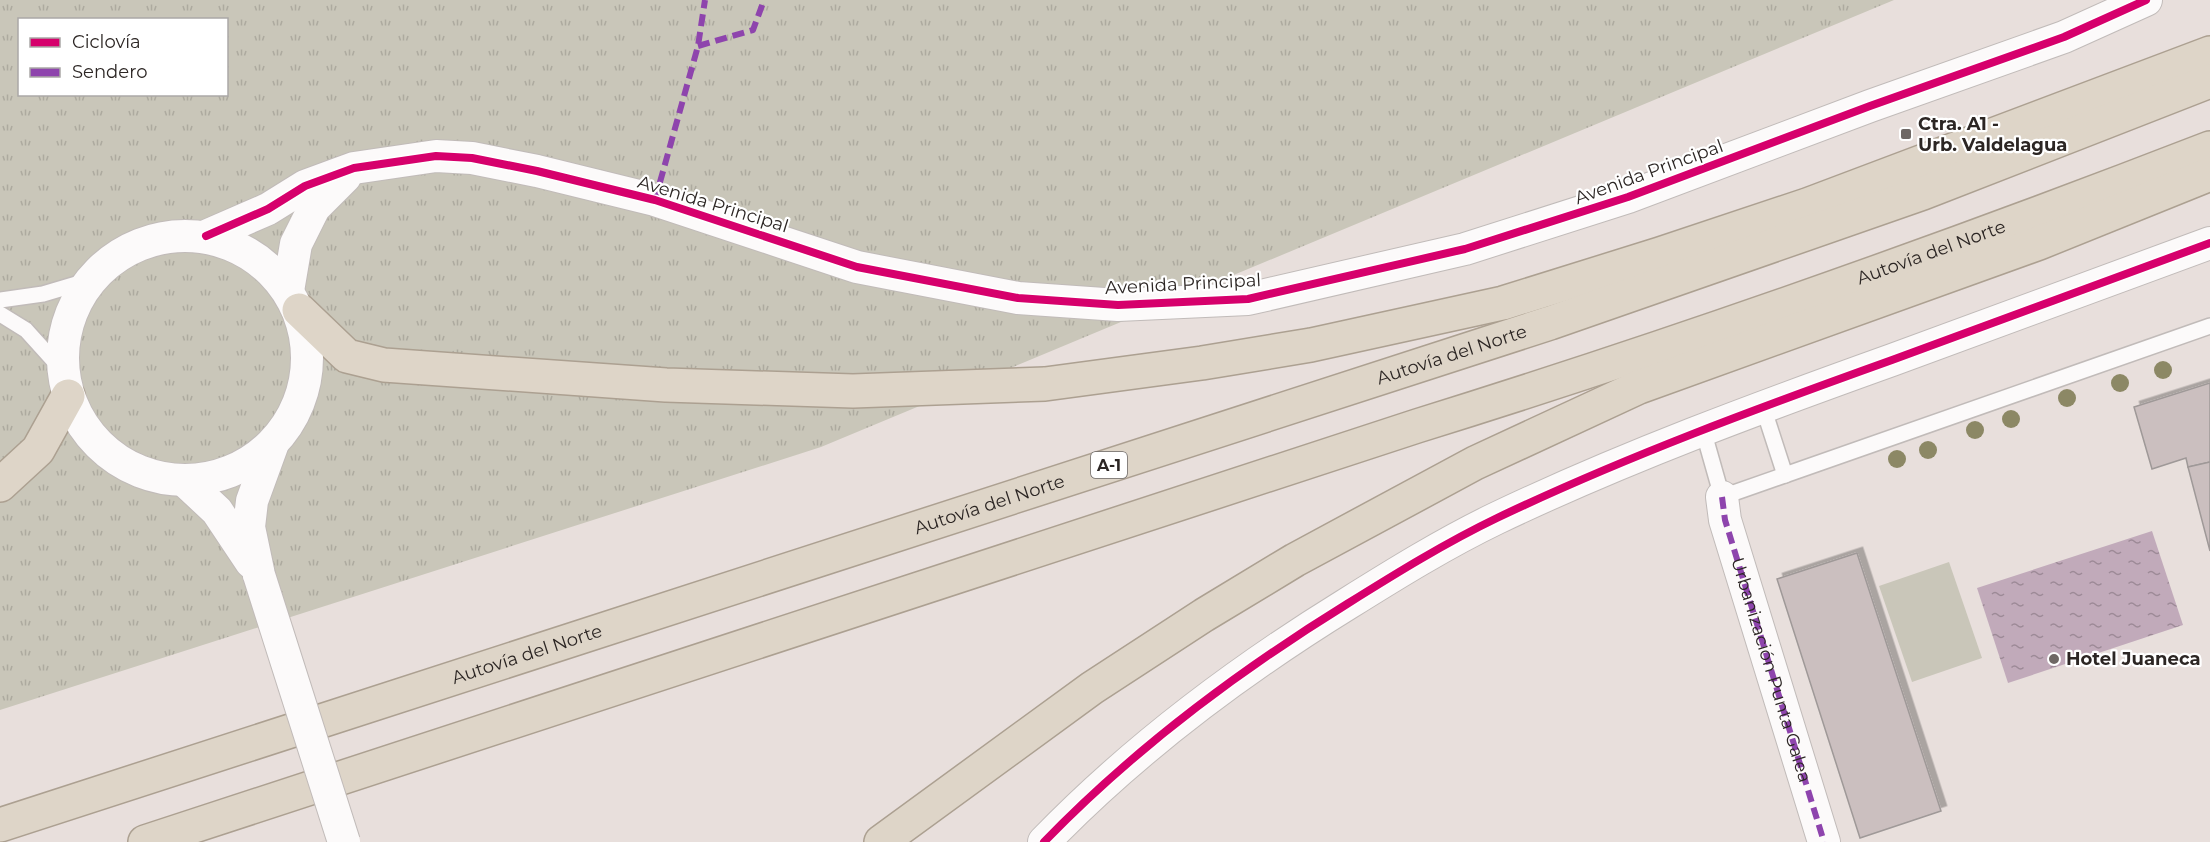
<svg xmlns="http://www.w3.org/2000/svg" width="2210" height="842" font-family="Montserrat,sans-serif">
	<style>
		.grass { fill: url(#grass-tufts); fill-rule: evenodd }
		.pitch { fill: #c9c6b9 }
		.water { fill: url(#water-ripples) }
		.building { fill: #cbbfbf; stroke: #9f9998; stroke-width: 1.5; filter: url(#shadow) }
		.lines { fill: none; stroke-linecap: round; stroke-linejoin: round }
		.lane-casing { stroke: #c1bbb9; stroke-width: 18 }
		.street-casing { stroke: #c1bbb9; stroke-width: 34 }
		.highway-casing { stroke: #aca091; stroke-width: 36 }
		.lane { stroke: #fcfafa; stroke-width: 15 }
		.street { stroke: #fcfafa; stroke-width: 32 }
		.highway { stroke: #ded5c8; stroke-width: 33 }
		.street-bridge-casing { stroke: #c1bbb9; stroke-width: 34; stroke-linecap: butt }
		.street-bridge { stroke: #fcfafa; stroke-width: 32 }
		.quiet { stroke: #8e44ad; stroke-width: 6; stroke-dasharray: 12 6; stroke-linecap: butt }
		.cycleway-casing { stroke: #fff; stroke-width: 11 }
		.cycleway { stroke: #d6006c; stroke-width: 8 }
		.tree { fill: #8c8865 }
		.poi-dot { fill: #6e6764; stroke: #fff; stroke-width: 2 }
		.labels { text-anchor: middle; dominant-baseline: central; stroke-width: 4.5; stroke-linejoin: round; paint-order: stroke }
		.shield { fill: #fff; stroke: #6b6766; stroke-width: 1.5 }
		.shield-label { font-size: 16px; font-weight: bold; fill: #2c2624 }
		.poi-label { font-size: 18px; font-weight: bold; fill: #2c2624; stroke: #fff; text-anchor: start }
		.street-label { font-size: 18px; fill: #2c2624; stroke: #fff }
	</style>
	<defs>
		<pattern id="grass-tufts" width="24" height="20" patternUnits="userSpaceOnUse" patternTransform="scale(1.5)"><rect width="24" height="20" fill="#c9c6b9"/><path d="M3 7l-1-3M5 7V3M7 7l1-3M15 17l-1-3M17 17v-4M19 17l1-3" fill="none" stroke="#adaa9f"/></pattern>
		<pattern id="water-ripples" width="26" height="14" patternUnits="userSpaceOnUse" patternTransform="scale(1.5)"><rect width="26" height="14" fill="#c1aaba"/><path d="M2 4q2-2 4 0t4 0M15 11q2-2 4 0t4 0" fill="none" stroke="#9d8a97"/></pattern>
		<filter id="shadow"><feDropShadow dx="5.5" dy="-5.5" stdDeviation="0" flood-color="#0004"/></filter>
	</defs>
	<rect width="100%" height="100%" fill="#e8dfdc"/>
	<path class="grass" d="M 0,0 L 1894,0 L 821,447 L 0,710 ZM 20,20 L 226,20 L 226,94 L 20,94 Z"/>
	<path class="pitch" d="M 1949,562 L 1982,658 L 1912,682 L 1879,586 Z"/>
	<path class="water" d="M 2152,531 L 2183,625 L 2008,683 L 1977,588 Z"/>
	<g class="building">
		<path d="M 2210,383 L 2210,462 L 2188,467 L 2186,458 L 2152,469 L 2134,407 Z"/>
		<path d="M 2210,462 L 2210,551 L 2188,467 Z"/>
		<path d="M 1857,553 L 1941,811 L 1860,838 L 1777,579 Z"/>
	</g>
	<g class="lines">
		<defs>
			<g id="lane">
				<path d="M 0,300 L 43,294 L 90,280"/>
				<path d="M 0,314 L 26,330 L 63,371"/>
				<path d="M 1763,407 L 1785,475"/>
				<path d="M 1703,430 L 1722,497 L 2210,326"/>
			</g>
			<g id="street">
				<circle cx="185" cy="358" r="122"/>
				<path d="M 206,236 L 268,209 L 305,186 L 354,168 L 436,156 L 472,158 L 537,171 L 655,200 L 857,267 L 1018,298 L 1118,305 L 1248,299 L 1465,249 L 1628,197 L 1870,106 L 2064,37 L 2146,0"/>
				<path d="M 288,291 L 296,244 L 314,208 L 345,177"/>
				<path d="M 186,482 L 217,511 L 251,562"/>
				<path id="s1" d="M 1722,497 L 1725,520 L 1824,842"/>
				<path d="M 259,575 L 249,527 L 252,501 L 272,446"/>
				<path d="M 1044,842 C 1134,749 1237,672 1347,604 C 1395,574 1445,543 1497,518 C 1625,457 1758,408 1892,360 C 1998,322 2104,283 2210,243"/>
			</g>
			<g id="highway">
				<path d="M 299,310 L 347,356 L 384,365 L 666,385 L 853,391 L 1045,384 L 1202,363 L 1311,345 L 1503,303 L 1660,254 L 1807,205 L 2210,53"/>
				<path d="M 0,485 L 38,450 L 68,396"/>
				<path id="s2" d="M 0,825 L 1550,323 L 1923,193 L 2210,81"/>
				<path id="s3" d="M 145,842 L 1417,426 C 1684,343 1949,249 2210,148"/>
				<path d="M 881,842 L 1092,688 L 1204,615 L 1295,560 L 1475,463 L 1639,387 L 2039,243 L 2210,174"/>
			</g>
		</defs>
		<use href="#lane" class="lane-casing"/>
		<use href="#street" class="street-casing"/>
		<use href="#highway" class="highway-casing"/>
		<use href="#lane" class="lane"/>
		<use href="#street" class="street"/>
		<use href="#highway" class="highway"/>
		<defs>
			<path id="street-bridge" d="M 259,575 L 344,842"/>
		</defs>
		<use href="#street-bridge" class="street-bridge-casing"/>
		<use href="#street-bridge" class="street-bridge"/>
		<g class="quiet">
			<path d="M 698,46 L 753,30 L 764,0"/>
			<path d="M 655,200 L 698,46 L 705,0"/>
			<path d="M 1722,497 L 1725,520 L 1824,842"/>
		</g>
		<defs>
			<g id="cycleway">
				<path d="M 206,236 L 268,209 L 305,186 L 354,168 L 436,156 L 472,158 L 537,171 L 655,200 L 857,267 L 1018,298 L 1118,305 L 1248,299 L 1465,249 L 1628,197 L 1870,106 L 2064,37 L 2146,0"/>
				<path d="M 1044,842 C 1134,749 1237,672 1347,604 C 1395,574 1445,543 1497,518 C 1625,457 1758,408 1892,360 C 1998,322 2104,283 2210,243"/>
			</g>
		</defs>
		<use href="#cycleway" class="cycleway-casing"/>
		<use href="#cycleway" class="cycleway"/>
	</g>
	<g class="tree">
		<circle cx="2163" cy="370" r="9"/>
		<circle cx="2120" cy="383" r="9"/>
		<circle cx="2067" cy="398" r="9"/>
		<circle cx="2011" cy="419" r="9"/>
		<circle cx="1975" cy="430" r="9"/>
		<circle cx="1928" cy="450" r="9"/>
		<circle cx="1897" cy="459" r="9"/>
	</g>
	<g class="poi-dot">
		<rect x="1900" y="128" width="12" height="12" rx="3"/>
		<circle cx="2054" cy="659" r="6"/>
	</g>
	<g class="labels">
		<rect class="shield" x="1091" y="452" width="36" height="26" rx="4.5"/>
		<g class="shield-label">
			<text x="1109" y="465">A-1</text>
		</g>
		<g class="poi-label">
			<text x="1918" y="124">Ctra. A1 -<tspan x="1918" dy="21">Urb. Valdelagua</tspan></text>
			<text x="2066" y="659">Hotel Juaneca</text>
		</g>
		<g class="street-label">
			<text transform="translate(1649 172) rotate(-20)">Avenida Principal</text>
			<text transform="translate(713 204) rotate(17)">Avenida Principal</text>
			<text stroke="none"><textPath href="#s3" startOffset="1881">Autovía del Norte</textPath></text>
			<text transform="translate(1183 284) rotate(-3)">Avenida Principal</text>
			<text stroke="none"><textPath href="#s2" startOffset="1526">Autovía del Norte</textPath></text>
			<text stroke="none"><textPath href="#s2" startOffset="1040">Autovía del Norte</textPath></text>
			<text stroke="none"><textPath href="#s2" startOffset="554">Autovía del Norte</textPath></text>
			<text stroke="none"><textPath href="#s1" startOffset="180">Urbanización Punta Galea</textPath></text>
		</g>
	</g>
	<rect x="18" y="18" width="210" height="78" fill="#ffffff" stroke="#aba8a7" stroke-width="1.5"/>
	<rect x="30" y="38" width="30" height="9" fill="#d6006c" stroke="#aba8a7" stroke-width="1.5"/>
	<text x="72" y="48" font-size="18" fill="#2c2624">Ciclovía</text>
	<rect x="30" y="68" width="30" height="9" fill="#8e44ad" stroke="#aba8a7" stroke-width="1.5"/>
	<text x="72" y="78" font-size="18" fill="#2c2624">Sendero</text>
</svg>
